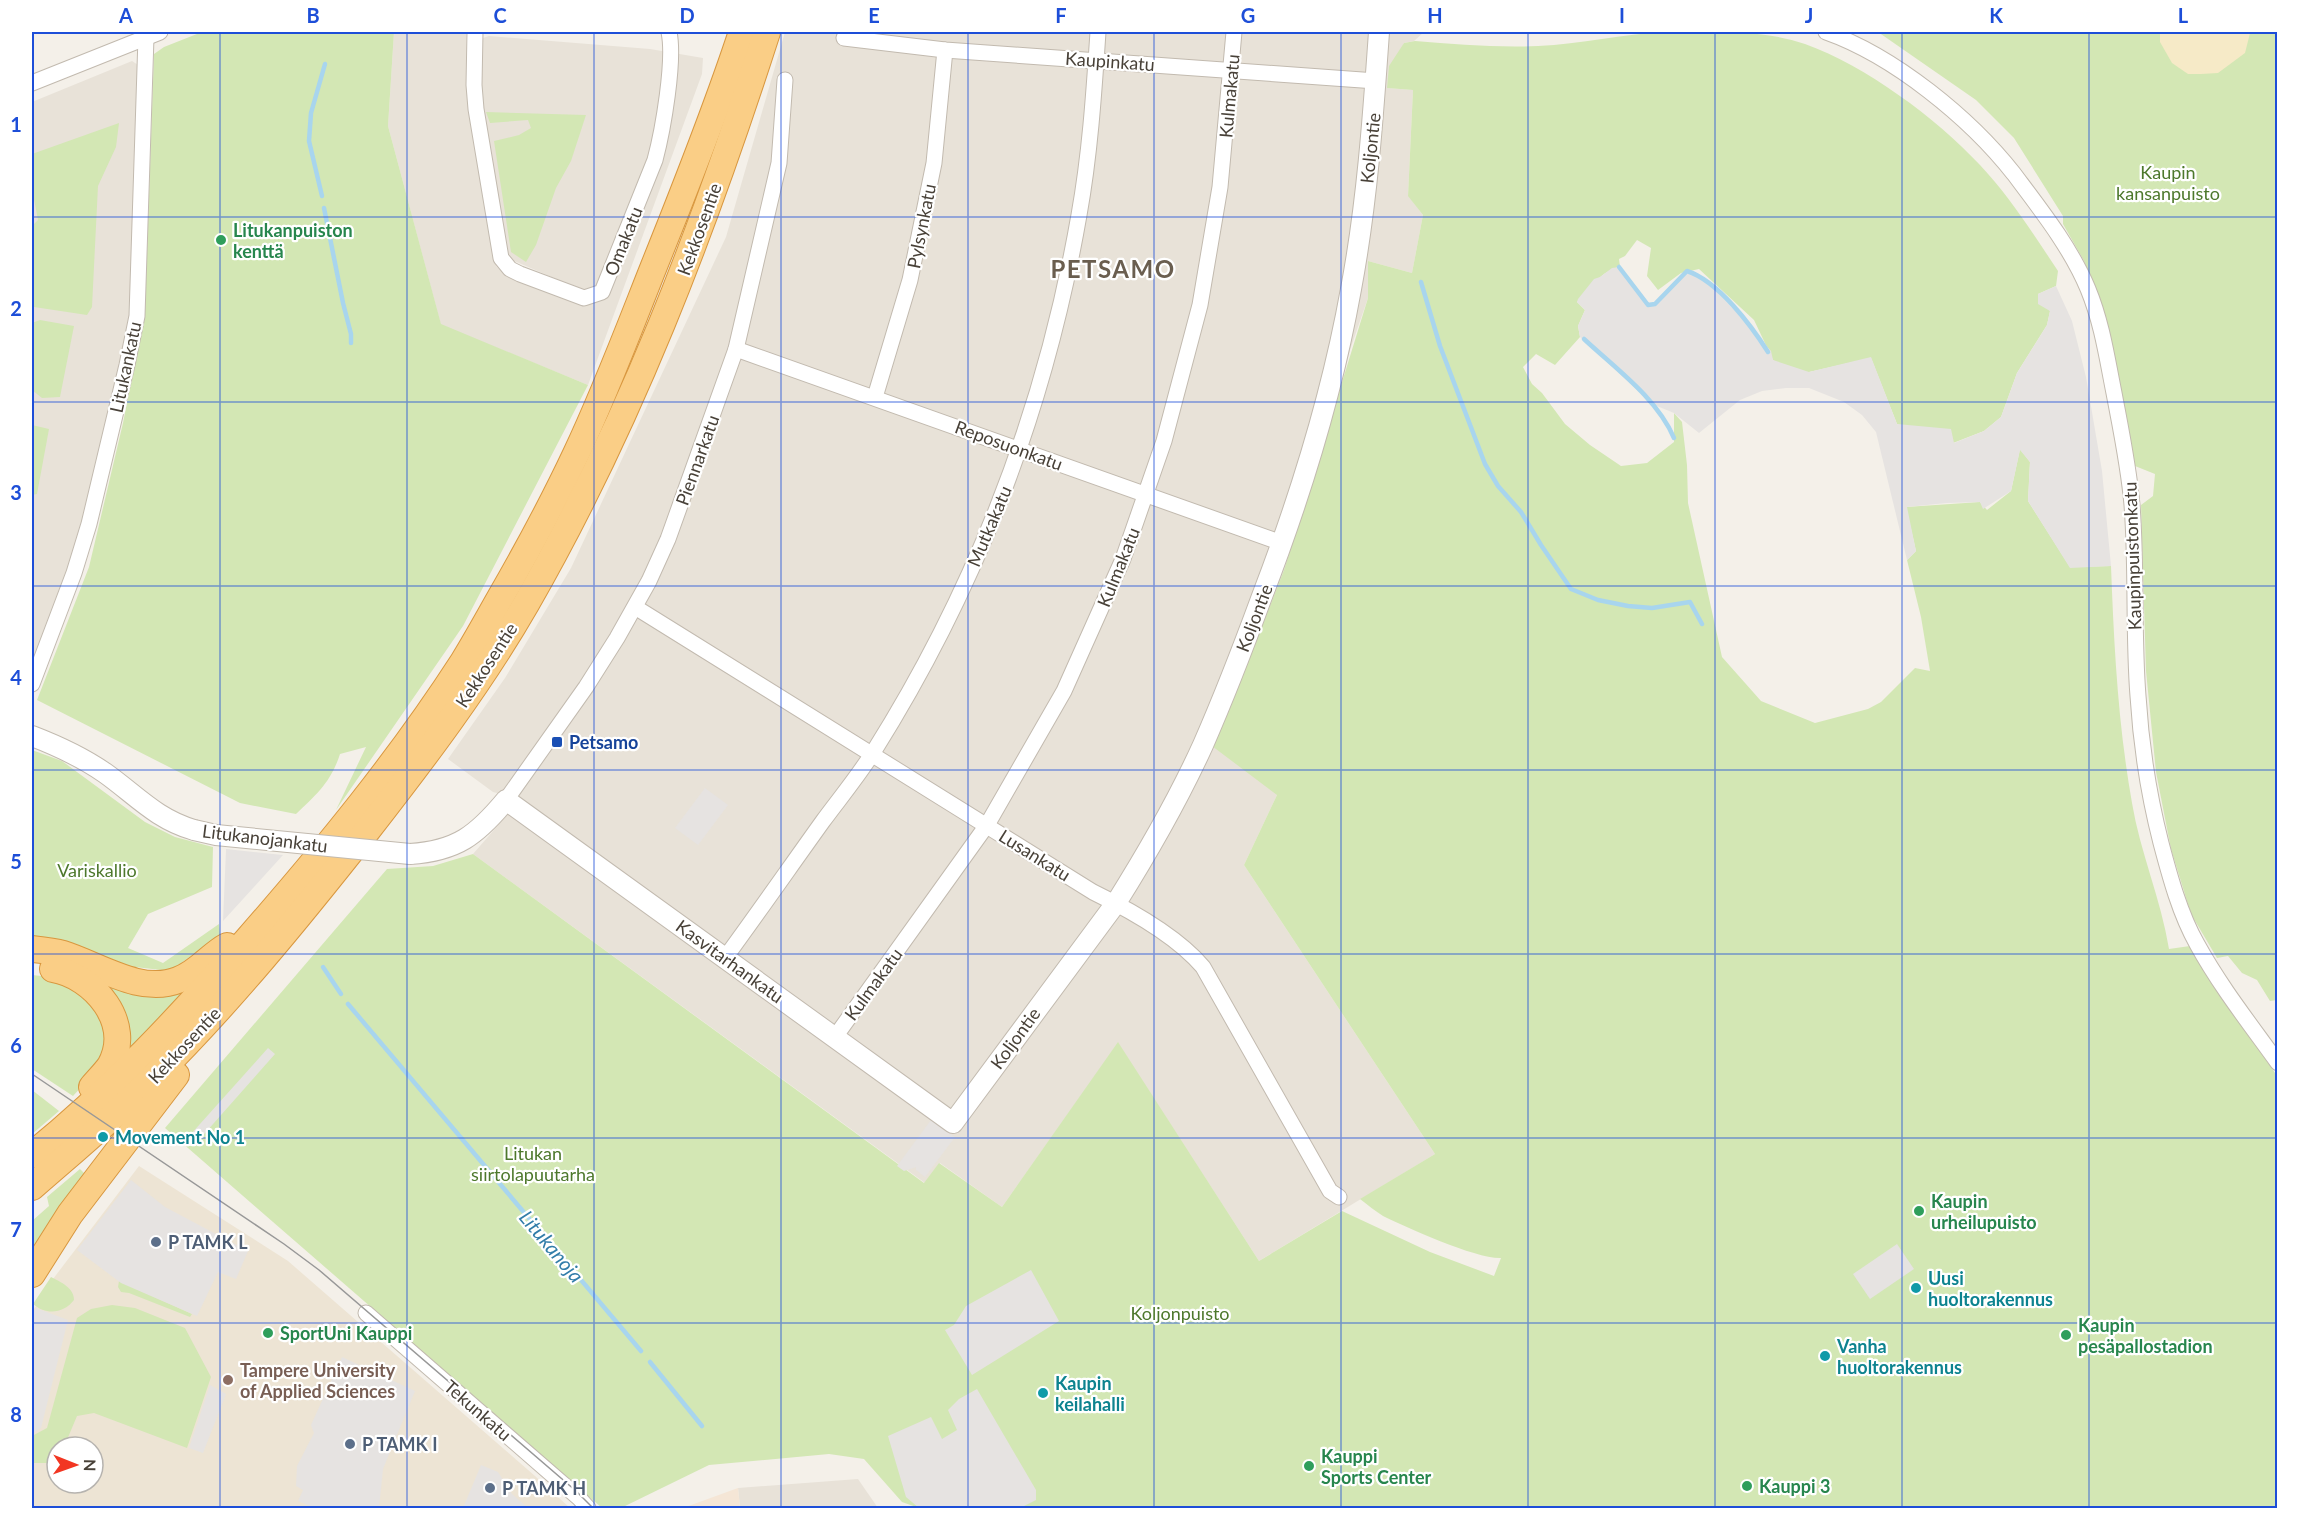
<svg xmlns="http://www.w3.org/2000/svg" width="2309" height="1540" font-family="Lato,sans-serif">
	<style>
		.residential { fill: #e8e2d8 }
		.commercial { fill: #f5e6d6 }
		.education { fill: #ede4d4; fill-rule: evenodd }
		.green { fill: #d3e7b4 }
		.sand { fill: #f6eac7 }
		.parking { fill: #e6e3e1 }
		.lines { fill: none; stroke-linecap: round; stroke-linejoin: round }
		.stream { stroke: #a8d5ee; stroke-width: 4.5 }
		.minor-casing { stroke: #c2baaf; stroke-width: 17 }
		.tertiary-casing { stroke: #c2baaf; stroke-width: 22 }
		.trunk-casing { stroke: #d8973f; stroke-width: 28 }
		.minor { stroke: #fff; stroke-width: 15 }
		.tertiary { stroke: #fff; stroke-width: 20 }
		.trunk { stroke: #face86; stroke-width: 26 }
		.tram { stroke: #989898; stroke-width: 1.5 }
		.tertiary-bridge-casing { stroke: #c2baaf; stroke-width: 22; stroke-linecap: butt }
		.tertiary-bridge { stroke: #fff; stroke-width: 20 }
		.grid { fill: none; stroke: #1d4ed8; stroke-width: 1.5; stroke-opacity: 0.55 }
		.leisure-dot { fill: #2e9e5b; stroke: #fff; stroke-width: 2 }
		.transit-dot { fill: #1a4fb4; stroke: #fff; stroke-width: 2 }
		.culture-dot { fill: #0f9aa8; stroke: #fff; stroke-width: 2 }
		.service-dot { fill: #5c6f8a; stroke: #fff; stroke-width: 2 }
		.education-dot { fill: #8d6e63; stroke: #fff; stroke-width: 2 }
		.labels { text-anchor: middle; dominant-baseline: central; stroke-width: 4.5; stroke-linejoin: round; paint-order: stroke }
		.street-label { font-size: 18px; fill: #484138; stroke: #fff }
		.park-label { font-size: 18px; fill: #4d782c; stroke: #fff }
		.leisure-label { font-size: 18px; font-weight: bold; fill: #27864d; stroke: #fff; text-anchor: start }
		.transit-label { font-size: 18px; font-weight: bold; fill: #164399; stroke: #fff; text-anchor: start }
		.culture-label { font-size: 18px; font-weight: bold; fill: #0d838f; stroke: #fff; text-anchor: start }
		.service-label { font-size: 18px; font-weight: bold; fill: #4e5e75; stroke: #fff; text-anchor: start }
		.education-label { font-size: 18px; font-weight: bold; fill: #785e54; stroke: #fff; text-anchor: start }
		.water-label { font-size: 20px; font-style: italic; fill: #327da9; stroke: #fff }
		.district-label { font-size: 24px; font-weight: bold; letter-spacing: 1.5px; fill: #6a5e4f; stroke: #fff }
		.neatline { fill: none; stroke: #1d4ed8; stroke-width: 2 }
		.grid-label { font-size: 20px; text-anchor: middle; font-weight: bold; fill: #1d4ed8 }
	</style>
	<rect width="100%" height="100%" fill="#f4f0e9"/>
	<g class="residential">
		<path d="M 394,32 L 466,32 L 468,107 L 496,266 L 506,276 L 577,304 L 582,290 L 512,260 L 507,253 L 481,92 L 483,38 L 489,36 L 650,49 L 703,58 L 702,74 L 588,385 L 441,325 L 388,126 Z"/>
		<path d="M 785,32 L 1424,32 L 1414,41 L 1404,43 L 1388,88 L 1413,90 L 1408,195 L 1423,215 L 1412,273 L 1368,261 L 1368,298 L 1350,350 L 1333,416 L 1284,570 L 1249,662 L 1277,795 L 1244,865 L 1435,1154 L 1259,1261 L 1118,1043 L 1002,1207 L 940,1163 L 925,1183 L 473,854 L 521,799 L 493,792 L 448,759 L 505,678 L 571,568 L 726,237 Z"/>
		<path d="M 132,61 L 138,65 L 129,317 L 113,398 L 75,555 L 32,664 L 32,102 Z"/>
		<path d="M 858,1479 L 878,1508 L 740,1508 L 738,1488 Z"/>
	</g>
	<path class="commercial" d="M 738,1488 L 740,1508 L 683,1508 Z"/>
	<path class="education" d="M 139,1166 L 288,1261 L 535,1476 L 570,1508 L 32,1508 L 32,1312 L 53,1279 ZM 57,1447 L 93,1447 L 93,1483 L 57,1483 Z"/>
	<g class="green">
		<path d="M 202,32 L 394,32 L 388,126 L 441,324 L 588,385 L 463,626 L 336,810 L 366,747 L 340,754 C 331,782 317,794 296,814 L 240,803 L 37,700 L 89,567 L 123,423 L 145,311 L 154,54 L 164,47 Z"/>
		<path d="M 1665,32 C 1712,32 1761,29 1805,44 C 1866,66 1936,118 1980,165 C 2010,197 2034,235 2058,271 L 2056,286 L 2038,294 L 2050,311 L 2047,325 L 2017,373 L 2001,417 L 1984,431 L 1953,443 L 1897,424 L 1871,358 L 1809,372 L 1791,372 L 1773,360 L 1754,320 L 1699,269 L 1681,273 L 1658,290 L 1647,276 L 1651,248 L 1637,240 L 1625,256 L 1619,259 L 1620,267 C 1602,270 1589,289 1577,302 L 1585,310 L 1578,326 L 1580,337 L 1555,365 L 1536,354 L 1523,367 L 1532,384 L 1542,393 L 1565,424 L 1590,445 L 1621,466 L 1647,463 L 1674,442 L 1674,413 L 1682,422 L 1687,465 L 1688,503 L 1722,657 L 1761,701 L 1815,723 L 1868,709 L 1881,702 L 1915,668 L 1930,671 L 1921,617 L 1907,560 L 1916,551 L 1906,507 L 1980,502 L 1987,510 L 2011,491 L 2020,449 L 2030,462 L 2028,501 L 2070,567 L 2111,566 C 2114,646 2118,724 2132,803 C 2140,852 2161,899 2169,949 L 2190,946 L 2277,1076 L 2277,1508 L 919,1508 L 902,1502 L 864,1459 L 829,1454 L 709,1465 L 621,1508 L 602,1508 L 165,1128 L 387,869 L 433,866 L 473,854 L 924,1183 L 939,1163 L 1002,1207 L 1118,1042 L 1259,1261 L 1342,1211 L 1430,1252 L 1494,1276 L 1501,1258 C 1476,1259 1408,1228 1383,1216 C 1375,1211 1368,1205 1360,1199 L 1435,1154 L 1244,865 L 1277,795 L 1212,746 L 1254,647 L 1284,570 L 1368,298 L 1368,261 L 1412,273 L 1423,215 L 1408,196 L 1413,90 L 1387,88 L 1389,66 L 1404,43 L 1415,41 C 1456,44 1497,48 1538,46 C 1581,44 1623,34 1665,32 Z"/>
		<path d="M 1878,32 L 2277,32 L 2277,1000 L 2270,1001 L 2257,980 L 2242,973 L 2228,956 L 2217,958 L 2191,914 L 2171,849 L 2156,772 L 2146,671 L 2141,505 L 2153,496 L 2155,474 L 2135,466 L 2106,317 L 2084,261 L 2063,224 L 2063,216 L 2014,138 L 1976,100 Z"/>
		<path d="M 486,112 L 586,115 L 571,161 L 556,188 L 536,245 L 526,262 L 511,252 L 494,141 L 519,135 L 531,128 L 528,120 L 490,123 Z"/>
		<path d="M 119,123 L 116,147 L 98,186 L 92,307 L 87,315 L 34,307 L 32,302 L 32,226 L 38,220 L 32,189 L 32,154 Z"/>
		<path d="M 40,320 L 74,326 L 60,397 L 42,398 L 32,390 L 32,323 Z"/>
		<path d="M 32,425 L 49,429 L 37,494 L 32,495 Z"/>
		<path d="M 32,750 L 62,761 L 145,822 L 175,837 L 213,847 L 212,887 L 148,914 L 128,948 L 163,963 L 219,924 L 220,935 L 170,971 L 126,966 L 52,938 L 32,937 Z"/>
		<path d="M 32,957 L 158,992 L 182,993 L 130,1050 L 123,1046 L 124,1029 L 45,963 L 32,962 Z"/>
		<path d="M 32,975 L 60,978 L 84,992 L 100,1016 L 107,1040 L 95,1072 L 73,1096 L 32,1069 Z"/>
		<path d="M 32,1090 L 59,1111 L 32,1134 Z"/>
		<path d="M 80,1169 L 84,1173 L 79,1190 L 32,1258 L 32,1221 L 49,1206 L 47,1197 Z"/>
		<path d="M 51,1277 C 61,1282 74,1288 74,1300 C 64,1313 47,1316 33,1304 Z"/>
		<path d="M 119,1281 L 192,1314 L 190,1317 L 129,1293 L 121,1292 L 118,1287 Z"/>
		<path d="M 112,1305 L 135,1308 L 185,1328 L 211,1377 L 187,1448 L 94,1413 L 77,1416 L 64,1447 L 57,1447 L 57,1460 L 49,1463 L 32,1463 L 32,1436 L 47,1428 L 77,1318 L 91,1309 Z"/>
	</g>
	<path class="sand" d="M 2160,32 L 2249,32 L 2250,33 L 2245,53 L 2218,73 L 2201,74 L 2188,74 L 2172,63 L 2160,42 Z"/>
	<g class="parking">
		<path d="M 1619,267 L 1648,305 L 1655,304 L 1687,271 L 1702,277 L 1745,321 L 1771,351 L 1773,360 L 1809,372 L 1871,357 L 1897,424 L 1951,429 L 1954,443 L 1984,431 L 2001,417 L 2017,373 L 2047,325 L 2050,311 L 2038,304 L 2038,294 L 2056,286 L 2072,321 L 2086,377 L 2102,471 L 2111,566 L 2070,568 L 2028,501 L 2030,462 L 2020,450 L 2011,491 L 1983,509 L 1980,502 L 1947,503 L 1907,507 L 1916,551 L 1907,560 L 1876,432 L 1862,415 L 1844,402 L 1809,388 L 1786,388 L 1762,391 L 1740,400 L 1699,433 L 1674,413 L 1652,404 L 1580,337 L 1578,326 L 1585,310 L 1577,302 L 1578,299 L 1594,279 L 1600,277 L 1612,268 Z"/>
		<path d="M 705,788 L 728,805 L 698,845 L 675,828 Z"/>
		<path d="M 226,849 L 283,855 L 223,921 L 226,850 Z"/>
		<path d="M 268,1048 L 275,1054 L 198,1141 L 191,1134 Z"/>
		<path d="M 931,1120 L 955,1137 L 925,1177 L 916,1170 L 916,1167 L 904,1171 L 897,1166 Z"/>
		<path d="M 131,1180 L 165,1207 L 248,1251 L 236,1279 L 218,1272 L 197,1316 L 121,1283 L 77,1250 Z"/>
		<path d="M 1897,1244 L 1914,1269 L 1870,1299 L 1853,1274 Z"/>
		<path d="M 1031,1270 L 1059,1321 L 972,1375 L 945,1330 L 954,1325 L 966,1306 Z"/>
		<path d="M 36,1308 L 68,1320 L 41,1428 L 32,1434 L 32,1315 Z"/>
		<path d="M 342,1357 L 415,1391 L 383,1469 L 379,1508 L 315,1508 L 298,1501 L 303,1490 L 296,1486 L 297,1466 L 314,1433 L 311,1425 Z"/>
		<path d="M 210,1385 L 226,1394 L 203,1453 L 189,1448 Z"/>
		<path d="M 977,1389 L 1036,1490 L 1036,1500 L 1020,1508 L 919,1508 L 906,1497 L 888,1436 L 931,1417 L 942,1439 L 957,1430 L 948,1410 L 959,1399 Z"/>
		<path d="M 481,1465 L 498,1472 L 512,1494 L 528,1508 L 463,1508 Z"/>
	</g>
	<g class="lines">
		<g class="stream">
			<path d="M 322,196 L 309,141 L 311,113 L 325,64"/>
			<path d="M 324,208 L 343,303 L 351,334 L 351,343"/>
			<path d="M 1619,267 L 1648,305 L 1655,304 L 1687,271 C 1718,281 1751,325 1768,352"/>
			<path d="M 1421,282 L 1440,346 L 1485,464 L 1498,486 L 1521,512 L 1541,545 L 1571,589 L 1598,600 L 1628,606 L 1652,608 L 1690,602 L 1702,624"/>
			<path d="M 1584,339 C 1615,368 1657,398 1674,438"/>
			<path d="M 323,967 L 341,994"/>
			<path d="M 348,1004 L 641,1351"/>
			<path d="M 650,1362 L 702,1426"/>
		</g>
		<defs>
			<g id="minor">
				<path d="M 475,32 L 474,85 L 476,109 L 501,258 L 510,269 L 520,274 L 584,298 L 602,292 L 655,160 C 663,130 675,61 669,32"/>
				<path d="M 1826,32 C 1894,56 1970,118 2014,174 C 2041,210 2071,248 2088,289 C 2102,323 2107,358 2114,393 C 2121,430 2129,468 2132,505 C 2137,569 2133,633 2138,696 C 2141,745 2149,796 2161,843 C 2170,877 2180,914 2197,944 C 2220,986 2250,1024 2278,1063"/>
				<path d="M 844,38 L 945,50 L 1376,81"/>
				<path d="M 32,83 L 160,32"/>
				<path d="M 736,349 L 1282,543"/>
				<path d="M 875,397 L 910,280 L 934,163 L 945,50"/>
				<path d="M 635,607 L 1093,892 C 1130,910 1176,935 1203,967 L 1330,1191 L 1339,1197"/>
				<path d="M 32,684 L 74,573 L 89,524 L 127,365 L 137,316 L 146,37"/>
				<path d="M 506,800 L 586,687 L 617,638 L 649,581 L 668,539 L 736,349 L 779,163 L 785,80"/>
				<path d="M 725,958 C 758,913 790,867 823,821 C 840,798 859,775 874,751 C 977,587 1046,405 1079,215 C 1090,154 1094,92 1098,32"/>
				<path d="M 835,1037 L 987,825 L 1064,691 L 1123,559 L 1164,441 L 1200,305 L 1220,187 L 1234,32"/>
				<path d="M 366,1313 L 579,1498 L 588,1508"/>
			</g>
			<g id="tertiary">
				<path d="M 32,736 C 58,746 82,757 105,773 C 136,795 156,819 194,830"/>
				<path d="M 410,854 C 457,851 477,835 506,800 L 953,1123 L 1116,903 C 1148,852 1178,800 1203,745 C 1224,697 1243,648 1261,599 C 1300,498 1332,395 1351,289 C 1367,204 1373,118 1379,32"/>
			</g>
			<g id="trunk">
				<path d="M 32,949 C 42,950 53,951 63,954 C 98,965 141,995 178,980 C 198,973 210,955 227,946"/>
				<path d="M 53,969 C 94,976 134,1023 110,1066 C 105,1073 98,1080 92,1087"/>
				<path d="M 32,1155 C 111,1091 180,1017 247,940 C 324,852 399,761 463,662 C 476,641 488,619 500,598 C 527,551 553,503 576,454 C 605,393 629,329 654,266 C 685,189 716,111 742,32"/>
				<path d="M 32,1187 C 72,1152 113,1118 151,1080 C 229,1003 298,918 366,832 C 423,759 480,684 526,604 C 630,423 704,228 767,32"/>
				<path d="M 32,1274 L 70,1214 L 176,1075"/>
			</g>
		</defs>
		<use href="#minor" class="minor-casing"/>
		<use href="#tertiary" class="tertiary-casing"/>
		<use href="#trunk" class="trunk-casing"/>
		<use href="#minor" class="minor"/>
		<use href="#tertiary" class="tertiary"/>
		<use href="#trunk" class="trunk"/>
		<path class="tram" d="M 32,1074 L 284,1244 L 319,1270 L 576,1491 L 593,1508"/>
		<defs>
			<path id="tertiary-bridge" d="M 194,830 L 216,835 L 410,854"/>
		</defs>
		<use href="#tertiary-bridge" class="tertiary-bridge-casing"/>
		<use href="#tertiary-bridge" class="tertiary-bridge"/>
	</g>
	<path class="grid" d="M 220,32 L 220,1508M 407,32 L 407,1508M 594,32 L 594,1508M 781,32 L 781,1508M 968,32 L 968,1508M 1154,32 L 1154,1508M 1341,32 L 1341,1508M 1528,32 L 1528,1508M 1715,32 L 1715,1508M 1902,32 L 1902,1508M 2089,32 L 2089,1508M 32,217 L 2278,217M 32,402 L 2278,402M 32,586 L 2278,586M 32,770 L 2278,770M 32,954 L 2278,954M 32,1138 L 2278,1138M 32,1323 L 2278,1323"/>
	<g class="leisure-dot">
		<circle cx="221" cy="240" r="6"/>
		<circle cx="1919" cy="1211" r="6"/>
		<circle cx="268" cy="1333" r="6"/>
		<circle cx="2066" cy="1335" r="6"/>
		<circle cx="1309" cy="1466" r="6"/>
		<circle cx="1747" cy="1486" r="6"/>
	</g>
	<rect class="transit-dot" x="551" y="736" width="12" height="12" rx="3"/>
	<g class="culture-dot">
		<circle cx="103" cy="1137" r="6"/>
		<circle cx="1916" cy="1288" r="6"/>
		<circle cx="1825" cy="1356" r="6"/>
		<circle cx="1043" cy="1393" r="6"/>
	</g>
	<g class="service-dot">
		<circle cx="156" cy="1242" r="6"/>
		<circle cx="350" cy="1444" r="6"/>
		<circle cx="490" cy="1488" r="6"/>
	</g>
	<circle class="education-dot" cx="228" cy="1380" r="6"/>
	<g class="labels">
		<g class="street-label">
			<text transform="translate(1110 61) rotate(4)">Kaupinkatu</text>
			<text transform="translate(1229 96) rotate(-85)">Kulmakatu</text>
			<text transform="translate(1370 148) rotate(-84)">Koljontie</text>
			<text transform="translate(921 226) rotate(-79)">Pylsynkatu</text>
			<text transform="translate(699 229) rotate(-70)">Kekkosentie</text>
			<text transform="translate(623 241) rotate(-68)">Omakatu</text>
			<text transform="translate(125 367) rotate(-78)">Litukankatu</text>
			<text transform="translate(1009 445) rotate(20)">Reposuonkatu</text>
			<text transform="translate(697 460) rotate(-70)">Piennarkatu</text>
			<text transform="translate(989 526) rotate(-67)">Mutkakatu</text>
			<text transform="translate(2132 556) rotate(-92)">Kaupinpuistonkatu</text>
			<text transform="translate(1118 567) rotate(-68)">Kulmakatu</text>
			<text transform="translate(1254 618) rotate(-69)">Koljontie</text>
			<text transform="translate(486 665) rotate(-57)">Kekkosentie</text>
			<text transform="translate(265 838) rotate(7)">Litukanojankatu</text>
			<text transform="translate(1035 855) rotate(32)">Lusankatu</text>
			<text transform="translate(730 961) rotate(36)">Kasvitarhankatu</text>
			<text transform="translate(873 984) rotate(-54)">Kulmakatu</text>
			<text transform="translate(1015 1038) rotate(-54)">Koljontie</text>
			<text transform="translate(184 1045) rotate(-47)">Kekkosentie</text>
			<text transform="translate(478 1410) rotate(41)">Tekunkatu</text>
		</g>
		<g class="park-label">
			<text x="2168" y="172">Kaupin<tspan x="2168" dy="21">kansanpuisto</tspan></text>
			<text x="97" y="870">Variskallio</text>
			<text x="533" y="1153">Litukan<tspan x="533" dy="21">siirtolapuutarha</tspan></text>
			<text x="1180" y="1313">Koljonpuisto</text>
		</g>
		<g class="leisure-label">
			<text x="233" y="230">Litukanpuiston<tspan x="233" dy="21">kenttä</tspan></text>
			<text x="1931" y="1201">Kaupin<tspan x="1931" dy="21">urheilupuisto</tspan></text>
			<text x="2078" y="1325">Kaupin<tspan x="2078" dy="21">pesäpallostadion</tspan></text>
			<text x="280" y="1333">SportUni Kauppi</text>
			<text x="1321" y="1456">Kauppi<tspan x="1321" dy="21">Sports Center</tspan></text>
			<text x="1759" y="1486">Kauppi 3</text>
		</g>
		<g class="transit-label">
			<text x="569" y="742">Petsamo</text>
		</g>
		<g class="culture-label">
			<text x="115" y="1137">Movement No 1</text>
			<text x="1928" y="1278">Uusi<tspan x="1928" dy="21">huoltorakennus</tspan></text>
			<text x="1837" y="1346">Vanha<tspan x="1837" dy="21">huoltorakennus</tspan></text>
			<text x="1055" y="1383">Kaupin<tspan x="1055" dy="21">keilahalli</tspan></text>
		</g>
		<g class="service-label">
			<text x="168" y="1242">P TAMK L</text>
			<text x="362" y="1444">P TAMK I</text>
			<text x="502" y="1488">P TAMK H</text>
		</g>
		<g class="education-label">
			<text x="240" y="1370">Tampere University<tspan x="240" dy="21">of Applied Sciences</tspan></text>
		</g>
		<g class="water-label">
			<text transform="translate(552 1246) rotate(50)">Litukanoja</text>
		</g>
		<g class="district-label">
			<text x="1113" y="268">PETSAMO</text>
		</g>
	</g>
	<rect width="2309" height="1540" fill="none" stroke="#ffffff" stroke-width="66"/>
	<g transform="translate(75 1465) rotate(91)"><circle r="28" fill="#ffffff" stroke="#b6b3af" stroke-width="1.5"/>
	<path d="M0-4.5L10 22L0 15L-10 22Z" fill="#f23622"/>
	<text y="-9" font-size="16" font-weight="bold" text-anchor="middle" fill="#484138">N</text>
	</g>
	<rect x="33" y="33" width="2243" height="1474" class="neatline"/>
	<g class="grid-label">
		<text x="126" y="23">A</text>
		<text x="313" y="23">B</text>
		<text x="500" y="23">C</text>
		<text x="687" y="23">D</text>
		<text x="874" y="23">E</text>
		<text x="1061" y="23">F</text>
		<text x="1248" y="23">G</text>
		<text x="1435" y="23">H</text>
		<text x="1622" y="23">I</text>
		<text x="1809" y="23">J</text>
		<text x="1996" y="23">K</text>
		<text x="2183" y="23">L</text>
		<text x="16" y="132">1</text>
		<text x="16" y="316">2</text>
		<text x="16" y="500">3</text>
		<text x="16" y="685">4</text>
		<text x="16" y="869">5</text>
		<text x="16" y="1053">6</text>
		<text x="16" y="1237">7</text>
		<text x="16" y="1422">8</text>
	</g>
</svg>
